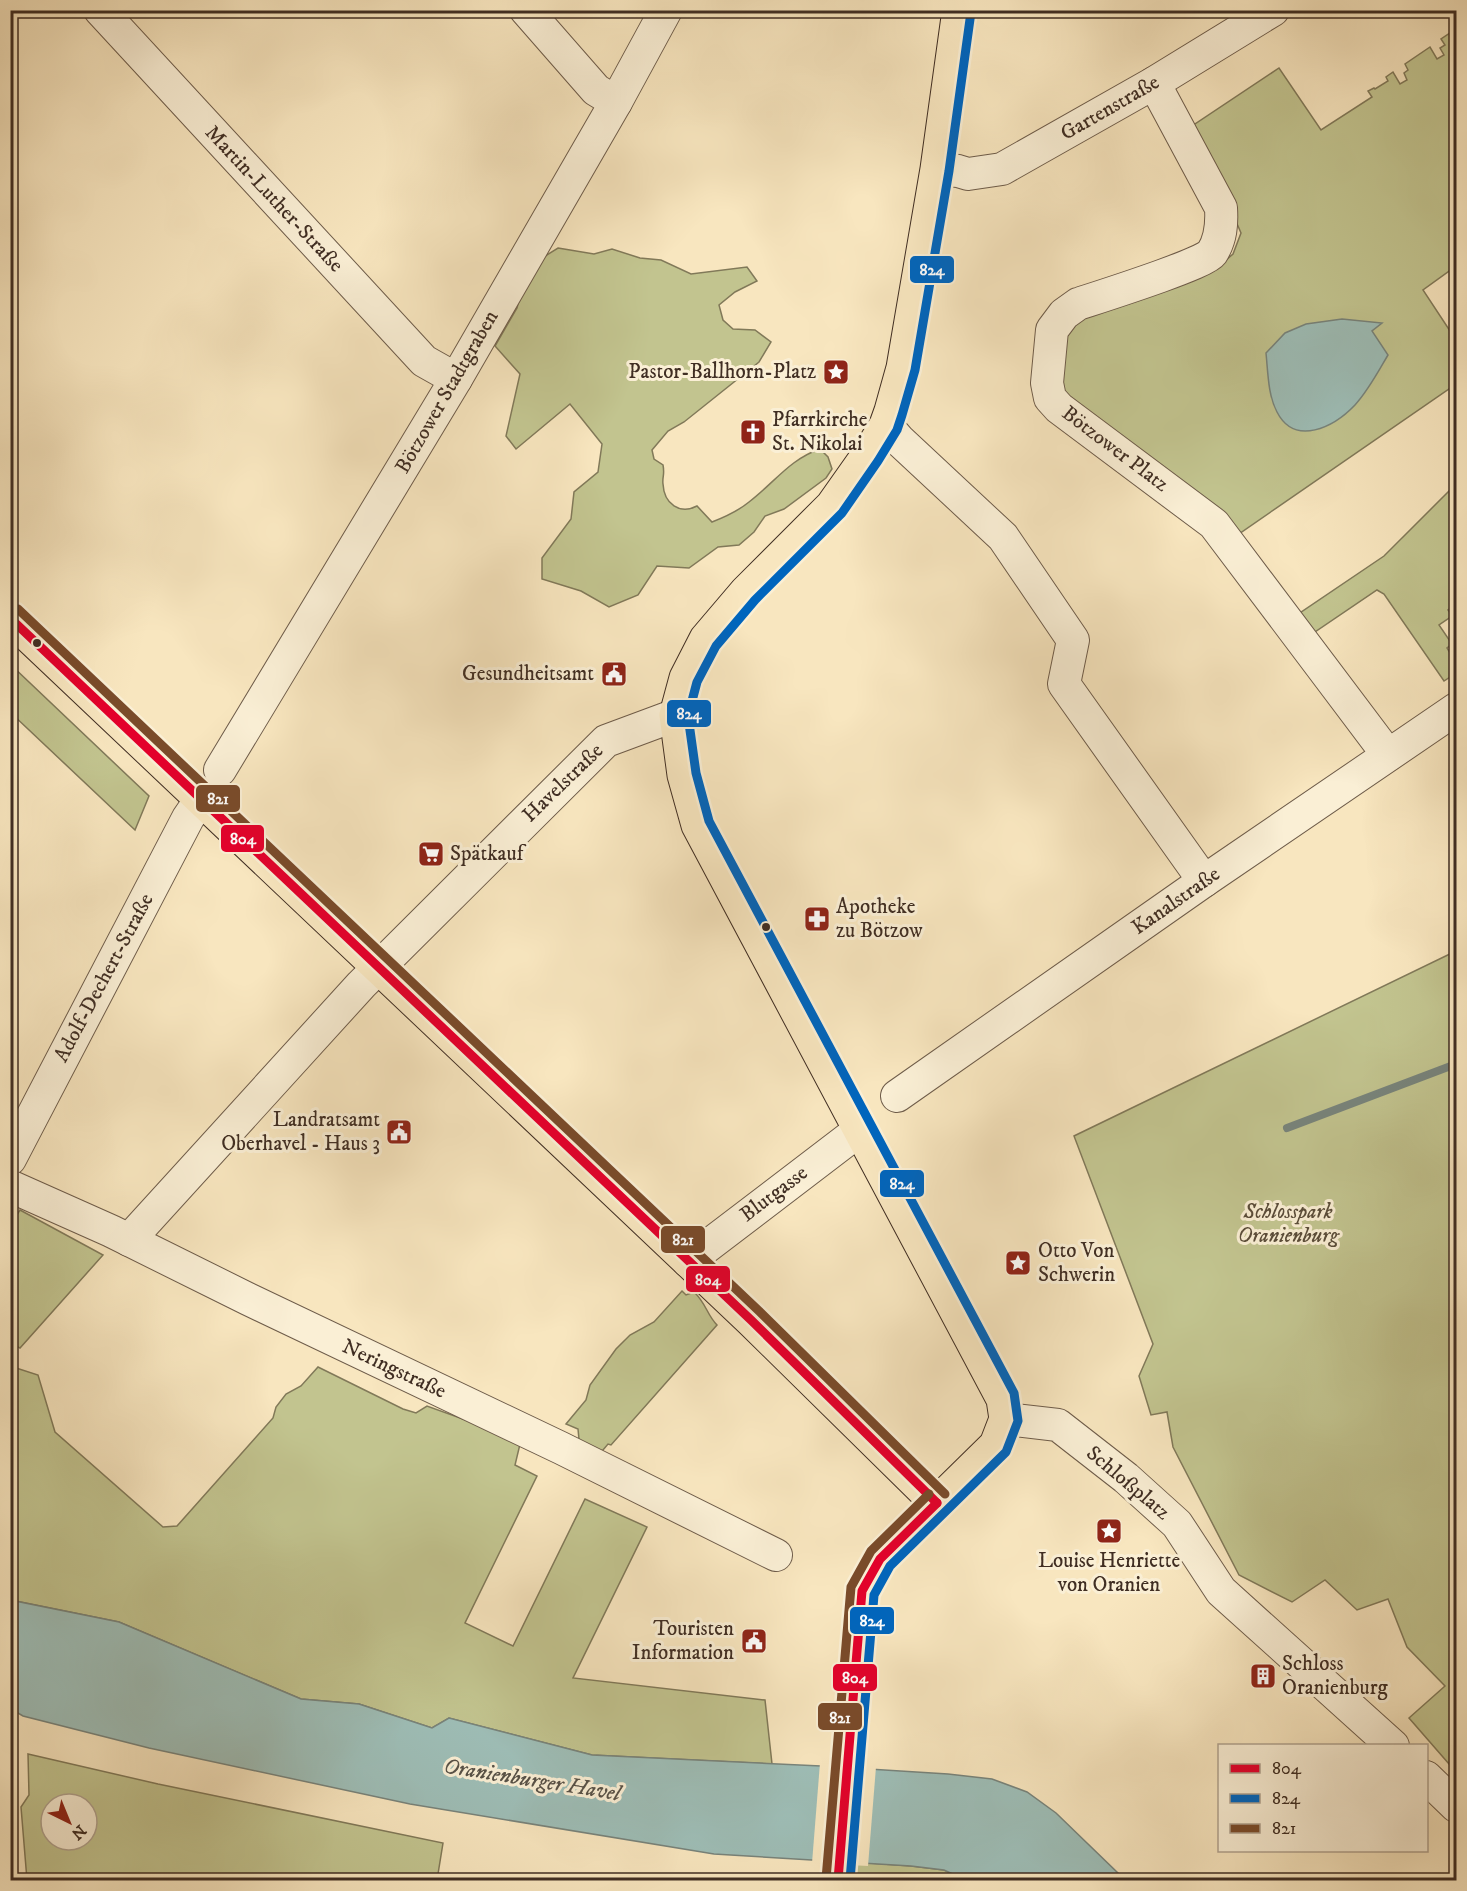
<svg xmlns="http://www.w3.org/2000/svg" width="1467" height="1891" font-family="'IM FELL DW Pica',serif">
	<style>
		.green { fill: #c2c48f; stroke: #817959; stroke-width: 1.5; fill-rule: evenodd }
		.water { fill: #9ebeb7; stroke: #78847c; stroke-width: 1.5 }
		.pier { fill: #f8e6bf }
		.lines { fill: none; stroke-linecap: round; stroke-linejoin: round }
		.stream { stroke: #78847c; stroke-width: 8 }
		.minor-casing { stroke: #6e5c4a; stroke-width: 34 }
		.major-casing { stroke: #402e23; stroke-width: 35 }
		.minor { stroke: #faefd5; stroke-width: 32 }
		.major { stroke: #f8e6bf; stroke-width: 33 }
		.bus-1-casing { stroke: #faefd5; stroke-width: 14 }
		.bus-2-casing { stroke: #faefd5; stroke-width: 14 }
		.bus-3-casing { stroke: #faefd5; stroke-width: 14 }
		.bus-1 { stroke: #e4002b; stroke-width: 9 }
		.bus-2 { stroke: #0065bd; stroke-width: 9 }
		.bus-3 { stroke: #7a4b2a; stroke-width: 9 }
		.bus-dot { fill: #402e23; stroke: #faefd5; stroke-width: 2 }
		.labels { text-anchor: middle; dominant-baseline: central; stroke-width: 6; stroke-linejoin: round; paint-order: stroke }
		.street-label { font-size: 21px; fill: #402e23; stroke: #faefd5 }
		.poi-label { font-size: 21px; fill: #402e23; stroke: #faefd5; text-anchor: start }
		.park-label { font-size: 21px; font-style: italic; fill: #5a4c39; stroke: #faefd5 }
		.water-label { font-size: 22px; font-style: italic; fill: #585248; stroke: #faefd5 }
		.line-badge { stroke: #faefd5; stroke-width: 2 }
		.badge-label { font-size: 16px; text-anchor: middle; font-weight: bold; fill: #fff }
	</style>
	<rect width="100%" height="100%" fill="#f8e6bf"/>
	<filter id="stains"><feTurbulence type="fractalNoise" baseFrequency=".00333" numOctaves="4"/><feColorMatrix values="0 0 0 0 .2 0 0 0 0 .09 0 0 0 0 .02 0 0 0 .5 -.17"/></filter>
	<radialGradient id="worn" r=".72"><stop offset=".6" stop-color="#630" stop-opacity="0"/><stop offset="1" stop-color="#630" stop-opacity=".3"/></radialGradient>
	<g class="green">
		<path d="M 1456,29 L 1456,266 L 1423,290 L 1456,340 L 1456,384 L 1233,538 L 1058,396 L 1066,326 L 1077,316 L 1220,265 L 1233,254 L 1241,233 L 1223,191 L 1189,128 L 1279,68 L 1321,130 L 1372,97 L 1368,91 L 1374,88 L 1375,89 L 1388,81 L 1386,77 L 1393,72 L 1400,84 L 1407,80 L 1404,73 L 1408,70 L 1405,64 L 1430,47 L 1437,59 L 1444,55 L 1440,48 L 1445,45 L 1441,39 Z"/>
		<path d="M 558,248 L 594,254 L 612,249 L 640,258 L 661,260 L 691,274 L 747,267 L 757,281 L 735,292 L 719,305 L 723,320 L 733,329 L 755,330 L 771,342 L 759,362 L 684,422 L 668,431 L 652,450 L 654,459 L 663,465 C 665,475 662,477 663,484 C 664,504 680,515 697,506 L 712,522 C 725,517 738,511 749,502 C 774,483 790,459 820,449 L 828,457 L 832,469 L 826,478 L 784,509 L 765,516 L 754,532 L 739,545 L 718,547 L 689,568 L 657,566 L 638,595 L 609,607 L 581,591 L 542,579 L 542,558 L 571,519 L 574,492 L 598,472 L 602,444 L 570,404 L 516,449 L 506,436 L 520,374 L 495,346 L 517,308 L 522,288 L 542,258 Z"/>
		<path d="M 1456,484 L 1456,604 L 1448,610 L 1452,616 L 1439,625 L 1452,644 L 1447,648 L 1456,663 L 1456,673 L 1444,681 L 1384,594 L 1377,590 L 1306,638 L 1291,619 L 1384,556 Z"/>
		<path d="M 10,664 L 149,796 L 135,830 L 11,713 Z"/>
		<path d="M 1456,951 L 1456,1772 L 1409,1718 L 1445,1686 L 1407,1647 L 1388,1599 L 1357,1610 L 1325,1580 L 1292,1602 L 1239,1575 L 1173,1447 L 1167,1412 L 1151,1415 L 1139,1376 L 1153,1344 L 1074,1136 Z"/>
		<path d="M 20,1210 L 103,1255 L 20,1348 L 10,1343 L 11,1224 Z"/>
		<path d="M 682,1291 L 686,1295 L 694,1292 C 706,1303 707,1315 717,1325 L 611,1445 L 608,1444 L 597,1457 L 580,1450 L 578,1429 L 566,1424 L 586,1400 L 590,1385 L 616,1349 L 630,1335 L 654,1322 Z"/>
		<path d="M 10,1366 L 38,1375 L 55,1432 L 163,1527 L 177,1526 L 273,1418 L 276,1407 L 286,1394 L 301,1386 L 318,1367 L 403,1409 L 416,1413 L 427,1406 L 521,1440 L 515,1465 L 537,1476 L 465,1623 L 513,1646 L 585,1499 L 647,1527 L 573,1678 L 765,1700 L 772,1764 L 592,1755 L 449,1718 L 432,1728 L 359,1704 L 301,1699 L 119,1622 L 11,1600 Z"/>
		<path d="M 28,1754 L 158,1784 L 443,1843 L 437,1880 L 27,1880 L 21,1807 L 29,1795 ZM 51,1804 L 87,1804 L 87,1840 L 51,1840 Z"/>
		<path d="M 855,1862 L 911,1866 L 944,1870 L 966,1880 L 856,1880 Z"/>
	</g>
	<g class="water">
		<path d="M 1342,319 L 1382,323 L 1372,331 L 1388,355 C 1378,372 1368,391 1355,405 C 1334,427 1295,447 1277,412 C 1268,395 1268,373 1266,353 L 1285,333 L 1306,324 Z"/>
		<path d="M 10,1600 L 119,1622 L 301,1699 L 359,1704 L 432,1728 L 449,1718 L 592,1755 L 821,1766 L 948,1774 L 992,1779 L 1027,1792 L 1056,1813 L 1120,1875 L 1118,1880 L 966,1880 L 944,1870 L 911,1866 L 714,1854 L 410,1804 L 149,1748 L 23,1716 L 11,1709 Z"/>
	</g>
	<path class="pier" d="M 820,1763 L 876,1767 L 868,1866 L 812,1863 Z"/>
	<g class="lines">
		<path class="stream" d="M 1287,1128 L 1456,1064"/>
		<defs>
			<g id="minor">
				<path d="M 100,10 L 424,361 L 456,379"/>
				<path d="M 526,10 L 596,90 L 616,102"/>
				<path d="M 1154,83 L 1221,208 C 1222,224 1221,239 1212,253 C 1204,264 1099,297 1078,304 L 1064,314 L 1052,330 L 1047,383 L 1050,398 L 1059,408 L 1214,524 L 1388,755"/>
				<path d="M 937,169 L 958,171 L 968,174 L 1002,169 L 1154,83 L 1273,10"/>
				<path d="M 886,425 L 899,440 L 1003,537 L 1073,640 L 1064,684 L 1204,881"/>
				<path d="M 220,770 L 456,379 L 616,102 L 666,10"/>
				<path d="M 897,1096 L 1204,881 L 1456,709"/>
				<path d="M 10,1159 L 188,818 L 201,799"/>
				<path d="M 10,1186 L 111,1231 L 248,1299 L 561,1448 L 776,1555"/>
				<path d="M 129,1240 L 361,985 L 606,741 L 676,715"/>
				<path d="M 688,1261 L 861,1129"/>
				<path d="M 1006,1419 L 1058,1425 L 1126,1478 L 1177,1524 L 1221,1591 L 1393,1746"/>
				<path d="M 1426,1777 L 1456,1806"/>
			</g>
			<g id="major">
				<path d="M 10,618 L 751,1320 L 937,1503"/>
				<path d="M 838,1880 L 862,1591 L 880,1559 L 996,1445 L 1006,1419 L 1003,1399 L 698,825 L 684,775 L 676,715 L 686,678 L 706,639 L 746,592 L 832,506 L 868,455 L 886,425 L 891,411 L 903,368 L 937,169 L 959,10"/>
			</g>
		</defs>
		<use href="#minor" class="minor-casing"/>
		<use href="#major" class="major-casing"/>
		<use href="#minor" class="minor"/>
		<use href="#major" class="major"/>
		<defs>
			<g id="bus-1">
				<path d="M 10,618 L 751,1320 L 937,1503"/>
				<path d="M 838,1880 L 862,1591 L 880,1559 L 937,1503"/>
			</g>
			<path id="bus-2" d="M 850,1880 L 874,1595 L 890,1566 L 1006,1452 L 1018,1421 L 1014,1393 L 709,821 L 696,773 L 688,716 L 697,682 L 716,646 L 755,600 L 842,513 L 878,461 L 897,430 L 902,415 L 915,370 L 949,171 L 971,12"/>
			<g id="bus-3">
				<path d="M 18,609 L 759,1311 L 945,1494"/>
				<path d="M 826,1879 L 851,1587 L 871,1551 L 929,1494"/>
			</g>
		</defs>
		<use href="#bus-1" class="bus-1-casing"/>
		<use href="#bus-2" class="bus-2-casing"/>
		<use href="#bus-3" class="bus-3-casing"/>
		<use href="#bus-1" class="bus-1"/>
		<use href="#bus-2" class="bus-2"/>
		<use href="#bus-3" class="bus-3"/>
	</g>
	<defs>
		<symbol id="sight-square" viewBox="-11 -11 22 22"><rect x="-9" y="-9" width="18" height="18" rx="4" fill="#8f2418" stroke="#faefd5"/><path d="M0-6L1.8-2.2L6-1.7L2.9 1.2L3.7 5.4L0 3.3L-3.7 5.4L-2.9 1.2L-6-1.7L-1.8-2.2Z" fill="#fff"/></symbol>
		<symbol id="church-square" viewBox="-11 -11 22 22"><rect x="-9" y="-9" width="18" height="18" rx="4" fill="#8f2418" stroke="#faefd5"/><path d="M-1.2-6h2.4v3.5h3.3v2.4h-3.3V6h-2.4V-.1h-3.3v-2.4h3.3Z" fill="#fff"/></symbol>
		<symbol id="civic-square" viewBox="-11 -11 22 22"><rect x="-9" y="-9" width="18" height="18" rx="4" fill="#8f2418" stroke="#faefd5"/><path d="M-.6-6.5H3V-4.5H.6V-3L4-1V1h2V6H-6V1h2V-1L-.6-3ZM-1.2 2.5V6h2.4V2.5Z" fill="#fff"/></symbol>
		<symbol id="supermarket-square" viewBox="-11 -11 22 22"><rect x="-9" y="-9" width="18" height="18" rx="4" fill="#8f2418" stroke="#faefd5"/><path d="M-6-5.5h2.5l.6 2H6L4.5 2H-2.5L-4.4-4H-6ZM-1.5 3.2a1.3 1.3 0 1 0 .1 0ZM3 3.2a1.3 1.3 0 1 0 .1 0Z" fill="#fff"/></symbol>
		<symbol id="pharmacy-square" viewBox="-11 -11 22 22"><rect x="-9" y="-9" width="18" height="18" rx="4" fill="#8f2418" stroke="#faefd5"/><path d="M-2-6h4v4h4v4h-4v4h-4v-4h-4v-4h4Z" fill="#fff"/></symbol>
		<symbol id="building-square" viewBox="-11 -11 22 22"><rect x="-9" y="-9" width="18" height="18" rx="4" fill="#8f2418" stroke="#faefd5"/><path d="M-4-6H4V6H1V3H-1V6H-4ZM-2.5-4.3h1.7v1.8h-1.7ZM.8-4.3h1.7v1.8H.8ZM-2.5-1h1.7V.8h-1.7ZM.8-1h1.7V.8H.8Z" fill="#fff"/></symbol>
	</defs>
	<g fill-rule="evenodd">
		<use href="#sight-square" x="821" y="357" width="30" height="30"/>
		<use href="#church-square" x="738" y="417" width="30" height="30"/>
		<use href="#civic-square" x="599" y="659" width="30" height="30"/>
		<use href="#supermarket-square" x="416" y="839" width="30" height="30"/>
		<use href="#pharmacy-square" x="802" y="904" width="30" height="30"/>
		<use href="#civic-square" x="384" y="1117" width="30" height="30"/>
		<use href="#sight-square" x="1003" y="1248" width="30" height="30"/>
		<use href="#sight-square" x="1094" y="1516" width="30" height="30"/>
		<use href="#civic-square" x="739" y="1626" width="30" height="30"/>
		<use href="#building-square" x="1248" y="1661" width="30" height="30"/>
	</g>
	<g class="bus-dot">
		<circle cx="37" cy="643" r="5"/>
		<circle cx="766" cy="927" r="5"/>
	</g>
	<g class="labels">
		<g class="street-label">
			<text transform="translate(1110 108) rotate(-30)">Gartenstraße</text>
			<text transform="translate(274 199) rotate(47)">Martin-Luther-Straße</text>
			<text transform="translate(447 392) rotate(-60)">Bötzower Stadtgraben</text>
			<text transform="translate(1115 449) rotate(37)">Bötzower Platz</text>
			<text transform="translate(563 783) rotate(-44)">Havelstraße</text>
			<text transform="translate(1176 901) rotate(-35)">Kanalstraße</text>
			<text transform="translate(104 978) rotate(-62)">Adolf-Dechert-Straße</text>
			<text transform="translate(774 1194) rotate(-37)">Blutgasse</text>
			<text transform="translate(394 1369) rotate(25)">Neringstraße</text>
			<text transform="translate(1128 1483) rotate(40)">Schloßplatz</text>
		</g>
		<g class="poi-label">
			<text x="816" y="372" text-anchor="end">Pastor-Ballhorn-Platz</text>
			<text x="772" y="420">Pfarrkirche<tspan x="772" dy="24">St. Nikolai</tspan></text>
			<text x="594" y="674" text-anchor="end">Gesundheitsamt</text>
			<text x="450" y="854">Spätkauf</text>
			<text x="836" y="907">Apotheke<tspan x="836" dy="24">zu Bötzow</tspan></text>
			<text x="380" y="1120" text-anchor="end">Landratsamt<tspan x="380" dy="24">Oberhavel - Haus 3</tspan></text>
			<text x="1038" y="1251">Otto Von<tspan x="1038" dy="24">Schwerin</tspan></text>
			<text x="1109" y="1561" text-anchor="middle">Louise Henriette<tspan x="1109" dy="24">von Oranien</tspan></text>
			<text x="734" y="1629" text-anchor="end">Touristen<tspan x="734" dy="24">Information</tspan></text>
			<text x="1282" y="1664">Schloss<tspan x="1282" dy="24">Oranienburg</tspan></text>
		</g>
		<g class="park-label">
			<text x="1288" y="1212">Schlosspark<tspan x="1288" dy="24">Oranienburg</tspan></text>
		</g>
		<g class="water-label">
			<text transform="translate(532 1780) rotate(9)">Oranienburger Havel</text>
		</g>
	</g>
	<g class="line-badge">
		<rect x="909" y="255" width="46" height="29" rx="6" fill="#0065bd"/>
		<rect x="666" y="699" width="46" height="29" rx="6" fill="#0065bd"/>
		<rect x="195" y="784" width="46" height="29" rx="6" fill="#7a4b2a"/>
		<rect x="220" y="824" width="45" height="29" rx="6" fill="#e4002b"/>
		<rect x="879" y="1169" width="46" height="29" rx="6" fill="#0065bd"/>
		<rect x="660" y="1225" width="46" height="29" rx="6" fill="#7a4b2a"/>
		<rect x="685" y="1265" width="46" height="28" rx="6" fill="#e4002b"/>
		<rect x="849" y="1606" width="46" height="29" rx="6" fill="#0065bd"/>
		<rect x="832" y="1663" width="46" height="29" rx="6" fill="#e4002b"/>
		<rect x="817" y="1702" width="46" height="29" rx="6" fill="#7a4b2a"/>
	</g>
	<g class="badge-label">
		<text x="932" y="275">824</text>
		<text x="689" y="719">824</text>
		<text x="218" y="804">821</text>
		<text x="243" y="844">804</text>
		<text x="902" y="1189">824</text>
		<text x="683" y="1245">821</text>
		<text x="708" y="1285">804</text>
		<text x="872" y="1626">824</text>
		<text x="855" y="1683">804</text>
		<text x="840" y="1723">821</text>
	</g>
	<rect width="1467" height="1891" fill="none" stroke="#f8e6bf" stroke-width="36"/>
	<rect x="12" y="12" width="1443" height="1867" fill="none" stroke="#402e23" stroke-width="3"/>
	<rect x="18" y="18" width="1431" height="1855" fill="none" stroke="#402e23" stroke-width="1.5"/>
	<rect x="1218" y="1744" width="210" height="108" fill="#faefd5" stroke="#b0a28e" stroke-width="1.5"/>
	<rect x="1230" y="1764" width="30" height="9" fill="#e4002b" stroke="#b0a28e" stroke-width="1.5"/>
	<text x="1272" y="1774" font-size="18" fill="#402e23">804</text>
	<rect x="1230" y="1794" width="30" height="9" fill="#0065bd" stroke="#b0a28e" stroke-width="1.5"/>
	<text x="1272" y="1804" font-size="18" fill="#402e23">824</text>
	<rect x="1230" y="1824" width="30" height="9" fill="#7a4b2a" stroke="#b0a28e" stroke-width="1.5"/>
	<text x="1272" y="1834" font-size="18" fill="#402e23">821</text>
	<g transform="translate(69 1822) rotate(137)"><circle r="28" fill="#faefd5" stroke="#b0a28e" stroke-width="1.5"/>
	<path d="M0-4.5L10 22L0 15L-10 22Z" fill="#8f2418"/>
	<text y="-9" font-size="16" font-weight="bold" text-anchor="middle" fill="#402e23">N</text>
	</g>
	<rect width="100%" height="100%" filter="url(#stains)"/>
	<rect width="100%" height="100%" fill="url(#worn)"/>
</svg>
